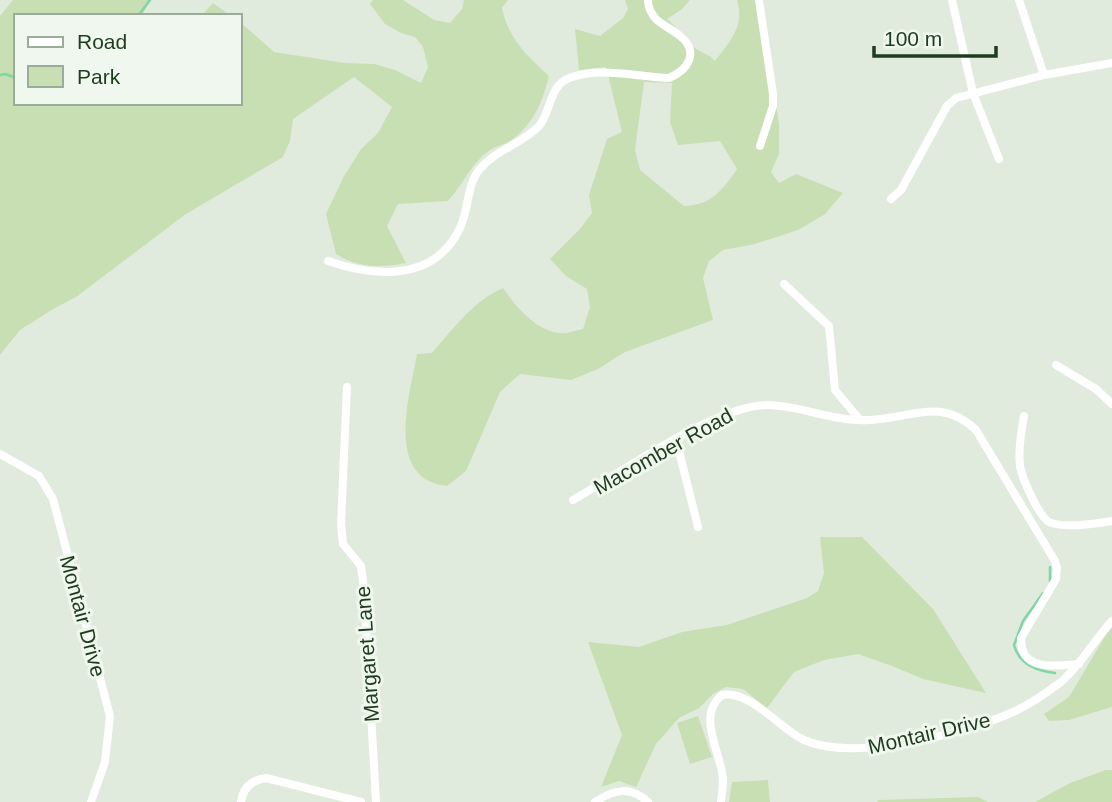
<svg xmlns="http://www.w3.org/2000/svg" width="1112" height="802" font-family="Arial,sans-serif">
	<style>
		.green { fill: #c8dfb4; fill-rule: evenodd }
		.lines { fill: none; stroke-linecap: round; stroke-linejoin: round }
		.stream { stroke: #80d6a4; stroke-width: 2.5 }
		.minor { stroke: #fff; stroke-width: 8 }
		.labels { text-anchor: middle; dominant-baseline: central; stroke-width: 6; stroke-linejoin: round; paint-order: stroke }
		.street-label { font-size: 21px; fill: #1e3c1e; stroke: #f0f7ee }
	</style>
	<rect width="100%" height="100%" fill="#e0ebde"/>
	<g class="green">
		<path d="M 13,0 L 150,0 L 142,16 L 16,16 L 16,103 L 240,103 L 240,22 L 274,52 L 345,63 L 374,64 L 395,70 L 421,83 L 428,67 L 423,47 L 415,37 L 401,33 L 385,24 L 370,4 L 373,0 L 403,0 L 434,20 L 450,23 L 462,9 L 464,0 L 508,0 L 502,8 C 508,38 527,56 549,76 C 542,103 534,124 510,141 C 504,145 496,146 490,150 C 472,162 462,186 448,201 L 398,204 L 387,226 L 406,263 C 381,268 358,268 336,254 L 326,214 L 344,176 L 361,149 L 378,133 L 392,107 L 354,77 L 293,119 L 290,141 L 283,157 L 186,214 L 76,297 L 53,309 L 20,330 L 0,355 L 0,16 Z"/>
		<path d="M 625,0 L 690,0 L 682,9 L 667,19 C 677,27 682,36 691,45 C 698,52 708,53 715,61 C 730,41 745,26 737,0 L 763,0 L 779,125 L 779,154 L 771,172 L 779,183 L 796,174 L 843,193 L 825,214 L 798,230 L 755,244 L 723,250 L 709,261 L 703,278 L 713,320 L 625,352 L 598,369 L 571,380 L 520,374 L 500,392 L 466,471 L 447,486 C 442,485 435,484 431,482 C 388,463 411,389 417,354 L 432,353 C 453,329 473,301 503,288 C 516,307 536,331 560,333 C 567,334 576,330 583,329 L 590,307 L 587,289 L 566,276 L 550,259 L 580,229 L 592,213 L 589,195 L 607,139 L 622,132 L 606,67 L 579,70 L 575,29 L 600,36 L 623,18 L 628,9 ZM 644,82 L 672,83 L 670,122 L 678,145 L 720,141 L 737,169 C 722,191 711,205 684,206 L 640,170 L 635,150 Z"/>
		<path d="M 213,3 L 231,16 L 201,16 Z"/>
		<path d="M 820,537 L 862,537 L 933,609 L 986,693 L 923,679 L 892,666 L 858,654 L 824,660 L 794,672 L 767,708 L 743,689 L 726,687 L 713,694 L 699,708 L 679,718 L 656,744 L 636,787 L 619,781 L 601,787 L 622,735 L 588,642 L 639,647 L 682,632 L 727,625 L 807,598 L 818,591 L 824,573 Z"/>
		<path d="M 1112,628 L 1112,707 L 1069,720 L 1049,721 L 1044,714 L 1069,697 L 1107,633 Z"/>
		<path d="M 698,716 L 712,757 L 690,764 L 677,723 Z"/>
		<path d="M 1106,770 L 1112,770 L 1112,802 L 1035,802 L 1070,783 Z"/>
		<path d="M 768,780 L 770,802 L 729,802 L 732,782 Z"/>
		<path d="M 978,797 L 988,802 L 877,802 L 879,800 Z"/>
	</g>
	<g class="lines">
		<g class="stream">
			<path d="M 138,16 L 150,0"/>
			<path d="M 0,75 L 5,74 L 16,78"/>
			<path d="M 1050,567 L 1050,581"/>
			<path d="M 1043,593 L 1023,621 L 1014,645 C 1019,664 1037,671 1055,673"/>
		</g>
		<g class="minor">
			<path d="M 759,0 L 773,94 L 773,106 L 760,146"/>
			<path d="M 952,0 L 973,93 L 999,159"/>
			<path d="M 1019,0 L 1044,75"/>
			<path d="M 891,199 L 901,190 L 947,106 L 956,98 L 1044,75 L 1112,63"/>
			<path d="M 328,261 C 374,277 433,282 459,230 C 469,212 466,187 479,170 C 495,150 522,144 539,126 C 551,112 549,86 569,78 C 601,66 636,77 669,78 C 688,70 700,52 680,36 C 673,30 664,26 657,20 C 651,14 648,8 648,0"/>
			<path d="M 784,284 L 829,326 L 835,390 L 860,420"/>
			<path d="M 1056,365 L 1096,389 L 1112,404"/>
			<path d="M 347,387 L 341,524 L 343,544 L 361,566 L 364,589 L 376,802"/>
			<path d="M 1024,416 C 1021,432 1018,450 1020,466 C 1022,478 1040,520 1051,523 C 1069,528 1093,524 1112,521"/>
			<path d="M 676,439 L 698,527"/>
			<path d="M 0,454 L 39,476 L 53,499 L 110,716 L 105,762 L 91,802"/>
			<path d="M 573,500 C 620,473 718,404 769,405 C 803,406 834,422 869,420 C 910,419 940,396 976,430 L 1055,561 L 1057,568 L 1056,579 L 1021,638 C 1020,672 1055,666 1079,664"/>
			<path d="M 241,802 C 243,787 252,780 266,778 L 361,802"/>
			<path d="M 595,802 C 614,789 631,786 648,802"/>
			<path d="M 721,802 C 722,795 723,787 723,779 C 721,752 696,716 722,695 C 749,689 779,728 804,740 C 853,762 963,734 1011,713 C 1029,705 1045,694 1061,682 C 1081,665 1094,640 1112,621"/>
		</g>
	</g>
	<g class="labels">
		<g class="street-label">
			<text transform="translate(663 451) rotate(-29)">Macomber Road</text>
			<text transform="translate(83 616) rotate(75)">Montair Drive</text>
			<text transform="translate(367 654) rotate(-94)">Margaret Lane</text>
			<text transform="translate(929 733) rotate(-13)">Montair Drive</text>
		</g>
	</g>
	<rect x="14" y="14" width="228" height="91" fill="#f0f7ee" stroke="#9cac9b" stroke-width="2"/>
	<rect x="28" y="37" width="35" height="10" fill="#ffffff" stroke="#9cac9b" stroke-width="2"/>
	<text x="77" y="49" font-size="21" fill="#1e3c1e">Road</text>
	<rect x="28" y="66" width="35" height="21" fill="#c8dfb4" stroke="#9cac9b" stroke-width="2"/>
	<text x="77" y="84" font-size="21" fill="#1e3c1e">Park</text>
	<path d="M874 46v10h122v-10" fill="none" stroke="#1e3c1e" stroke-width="3.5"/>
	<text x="884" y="46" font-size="21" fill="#1e3c1e" stroke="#f0f7ee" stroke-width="5" paint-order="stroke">100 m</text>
</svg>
